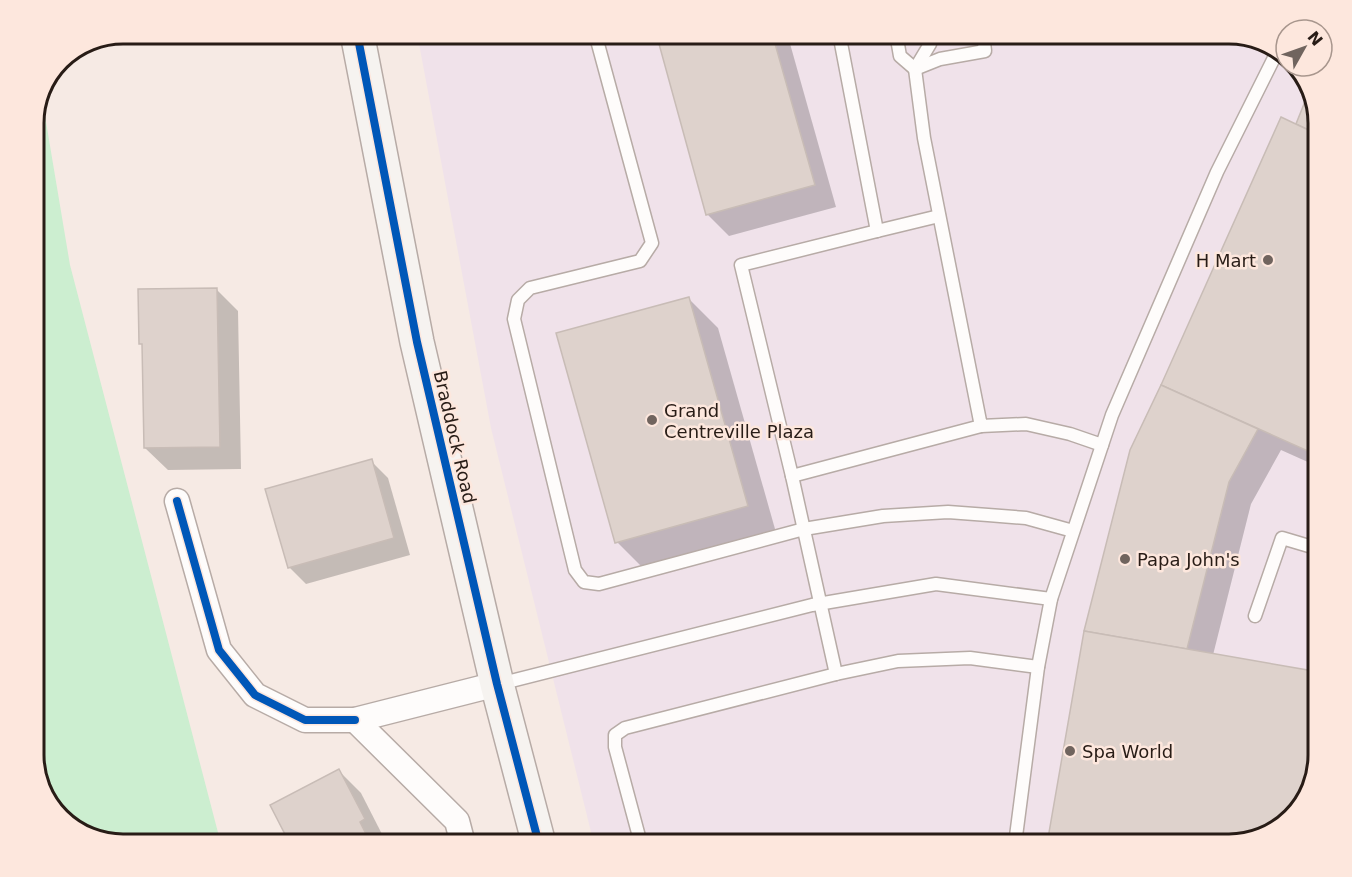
<svg xmlns="http://www.w3.org/2000/svg" width="1352" height="877" font-family="'DejaVu Sans',sans-serif">
	<style>
		.commercial { fill: #f0e2ea }
		.green { fill: #cceed0 }
		.shadow { fill: #0003 }
		.building { fill: #ded2cc; stroke: #c8bcb6; stroke-width: 1.5 }
		.lines { fill: none; stroke-linecap: round; stroke-linejoin: round }
		.lane-casing { stroke: #b7aba6; stroke-width: 15 }
		.street-casing { stroke: #b7aba6; stroke-width: 27 }
		.secondary-casing { stroke: #b7aba6; stroke-width: 36 }
		.lane { stroke: #fefcfb; stroke-width: 12 }
		.street { stroke: #fefcfb; stroke-width: 24 }
		.secondary { stroke: #f6f3f0; stroke-width: 33 }
		.cycleway-casing { stroke: #fde7dd; stroke-width: 11 }
		.cycleway { stroke: #0057b8; stroke-width: 8 }
		.poi-dot { fill: #70645e; stroke: #fde7dd; stroke-width: 2 }
		.labels { text-anchor: middle; dominant-baseline: central; stroke-width: 5; stroke-linejoin: round; paint-order: stroke }
		.poi-label { font-size: 18px; fill: #281c16; stroke: #fde7dd; text-anchor: start }
		.street-label { font-size: 18px; fill: #281c16; stroke: #fde7dd }
		.rim { fill: none; stroke: #281c16; stroke-width: 3 }
	</style>
	<rect width="100%" height="100%" fill="#f6eae4"/>
	<path class="commercial" d="M 417,33 L 1229,33 L 1279,48 L 1286,55 L 1286,66 L 1296,66 L 1307,77 L 1319,117 L 1319,755 L 1304,804 L 1274,832 L 1230,844 L 594,844 L 491,428 Z"/>
	<path class="green" d="M 42,98 L 70,265 L 221,844 L 123,844 L 73,829 L 45,800 L 33,760 L 33,117 Z"/>
	<g class="shadow">
		<path d="M 657,33 L 787,33 L 836,207 L 729,236 L 707,214 Z"/>
		<path d="M 1311,91 L 1319,117 L 1319,467 L 1281,450 L 1251,504 L 1213,655 L 1319,755 L 1304,804 L 1274,832 L 1230,844 L 1049,844 L 1162,386 L 1282,119 L 1296,126 Z"/>
		<path d="M 216,289 L 238,311 L 241,469 L 168,470 L 145,448 L 143,346 L 141,343 Z"/>
		<path d="M 688,298 L 718,328 L 777,536 L 647,572 L 617,542 Z"/>
		<path d="M 371,461 L 388,478 L 410,555 L 306,584 L 289,567 Z"/>
		<path d="M 339,771 L 361,793 L 386,842 L 381,844 L 292,844 Z"/>
	</g>
	<g class="building">
		<path d="M 656,33 L 772,33 L 815,185 L 706,215 Z"/>
		<path d="M 1310,89 L 1319,117 L 1319,135 L 1296,124 Z"/>
		<path d="M 1281,117 L 1319,135 L 1319,456 L 1161,385 Z"/>
		<path d="M 217,288 L 220,447 L 144,448 L 142,344 L 139,344 L 138,289 Z"/>
		<path d="M 689,297 L 748,506 L 615,543 L 556,333 Z"/>
		<path d="M 1161,385 L 1258,429 L 1229,482 L 1187,649 L 1084,631 L 1130,450 Z"/>
		<path d="M 372,459 L 394,538 L 288,568 L 265,489 Z"/>
		<path d="M 1084,631 L 1319,672 L 1319,755 L 1304,804 L 1274,832 L 1230,844 L 1047,844 Z"/>
		<path d="M 339,769 L 365,819 L 360,822 L 371,844 L 290,844 L 270,805 Z"/>
	</g>
	<g class="lines">
		<defs>
			<g id="lane">
				<path d="M 595,33 L 652,243 L 640,261 L 530,288 L 518,300 L 514,319 L 575,570 L 584,582 L 599,584 L 804,529 L 883,516 L 948,512 L 988,515 L 1026,518 L 1073,531"/>
				<path d="M 839,33 L 877,231 L 741,265 L 792,476 L 981,426"/>
				<path d="M 896,33 L 900,56 L 915,69"/>
				<path d="M 928,33 L 930,44 L 915,69 L 924,138 L 981,426 L 1026,424 L 1070,434 L 1102,445"/>
				<path d="M 915,69 L 940,59 L 985,51 L 983,33"/>
				<path d="M 877,231 L 939,216"/>
				<path d="M 792,476 L 836,674"/>
				<path d="M 1255,616 L 1282,538 L 1319,549"/>
				<path d="M 499,684 L 812,605 L 936,584 L 1051,599"/>
				<path d="M 641,844 L 615,747 L 615,735 L 625,728 L 836,674 L 898,661 L 970,658 L 1038,667"/>
				<path d="M 1015,844 L 1038,667 L 1051,599 L 1112,415 L 1217,172 L 1279,48"/>
			</g>
			<g id="street">
				<path d="M 177,501 L 219,650 L 255,695 L 305,720 L 355,720"/>
				<path d="M 463,844 L 457,821 L 355,720 L 497,684"/>
			</g>
			<path id="secondary" d="M 357,33 L 417,342 L 497,684 L 539,844"/>
		</defs>
		<use href="#lane" class="lane-casing"/>
		<use href="#street" class="street-casing"/>
		<use href="#secondary" class="secondary-casing"/>
		<use href="#lane" class="lane"/>
		<use href="#street" class="street"/>
		<use href="#secondary" class="secondary"/>
		<defs>
			<g id="cycleway">
				<path d="M 357,33 L 417,342 L 497,684 L 539,844"/>
				<path d="M 177,501 L 219,650 L 255,695 L 305,720 L 355,720"/>
			</g>
		</defs>
		<use href="#cycleway" class="cycleway-casing"/>
		<use href="#cycleway" class="cycleway"/>
	</g>
	<g class="poi-dot">
		<circle cx="1268" cy="260" r="6"/>
		<circle cx="652" cy="420" r="6"/>
		<circle cx="1125" cy="559" r="6"/>
		<circle cx="1070" cy="751" r="6"/>
	</g>
	<g class="labels">
		<g class="poi-label">
			<text x="1256" y="260" text-anchor="end">H Mart</text>
			<text x="664" y="410">Grand<tspan x="664" dy="21">Centreville Plaza</tspan></text>
			<text x="1137" y="559">Papa John's</text>
			<text x="1082" y="751">Spa World</text>
		</g>
		<g class="street-label">
			<text transform="translate(455 437) rotate(77)">Braddock Road</text>
		</g>
	</g>
	<path d="M0 0H1352V877H0ZM123 44H1229A79 79 0 0 1 1308 123V755A79 79 0 0 1 1229 834H123A79 79 0 0 1 44 755V123A79 79 0 0 1 123 44Z" fill="#fde7dd" fill-rule="evenodd"/>
	<path class="rim" d="M123 44H1229A79 79 0 0 1 1308 123V755A79 79 0 0 1 1229 834H123A79 79 0 0 1 44 755V123A79 79 0 0 1 123 44Z"/>
	<g transform="translate(1304 48) rotate(50)"><circle r="28" fill="#fde7dd" stroke="#a8968d" stroke-width="1.5"/>
	<path d="M0-4.5L10 22L0 15L-10 22Z" fill="#70645e"/>
	<text y="-9" font-size="16" font-weight="bold" text-anchor="middle" fill="#281c16">N</text>
	</g>
</svg>
